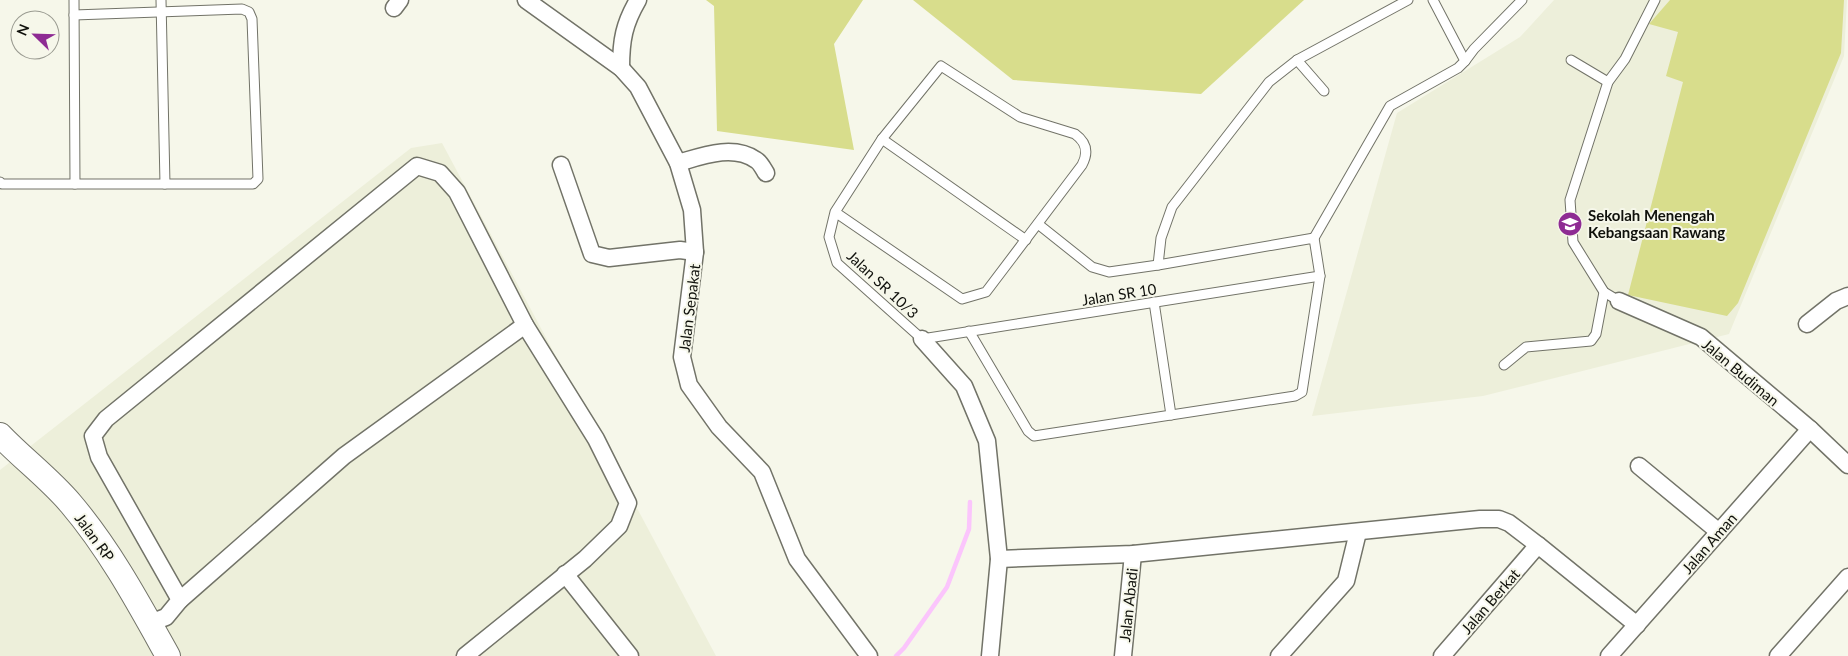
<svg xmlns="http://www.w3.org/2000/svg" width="1848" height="656" font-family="Lato,sans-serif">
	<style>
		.built { fill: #edefda }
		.green { fill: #d8dd8c }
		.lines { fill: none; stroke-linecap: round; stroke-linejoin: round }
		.stream { stroke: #fbc5fc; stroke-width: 4.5 }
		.lane-casing { stroke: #727368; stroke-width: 11 }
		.street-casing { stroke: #727368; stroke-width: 19 }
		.secondary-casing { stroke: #727368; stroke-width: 26 }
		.lane { stroke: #fff; stroke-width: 9 }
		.street { stroke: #fff; stroke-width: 16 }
		.secondary { stroke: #fff; stroke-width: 24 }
		.labels { text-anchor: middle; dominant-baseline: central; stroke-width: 4; stroke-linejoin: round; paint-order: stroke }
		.poi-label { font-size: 15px; font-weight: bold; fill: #10110c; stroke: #f6f7ea; text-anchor: start }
		.street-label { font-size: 15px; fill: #10110c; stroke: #f6f7ea }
	</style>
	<rect width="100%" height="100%" fill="#f6f7ea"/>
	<g class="built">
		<path d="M 1554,0 L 1847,0 L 1844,56 L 1729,334 L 1483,396 L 1312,416 L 1397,113 L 1520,37 Z"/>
		<path d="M 442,143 L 716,656 L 0,656 L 0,470 L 411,148 Z"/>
	</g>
	<g class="green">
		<path d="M 706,0 L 863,0 L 834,44 L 854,150 L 717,131 L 714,6 Z"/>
		<path d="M 913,0 L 1304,0 L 1201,94 L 1013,80 Z"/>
		<path d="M 1670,0 L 1844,0 L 1841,53 L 1738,303 L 1727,316 L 1628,295 L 1683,82 L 1666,76 L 1678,32 L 1649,24 Z"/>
	</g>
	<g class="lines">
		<path class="stream" d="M 896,656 L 904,648 L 947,587 L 969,529 L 970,502"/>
		<defs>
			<g id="lane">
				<path d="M 74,0 L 75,184"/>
				<path d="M 161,0 L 165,184"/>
				<path d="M 1297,60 L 1324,91"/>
				<path d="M 1571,60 L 1608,82"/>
				<path d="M 1465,61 L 1474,49 L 1522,0"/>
				<path d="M 882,139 L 1026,240"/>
				<path d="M 0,182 L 2,184 L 253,184 L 258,179 L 252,19 L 249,12 L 242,9 L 74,15"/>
				<path d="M 835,212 L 962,299 L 986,292 L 1082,165 C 1089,152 1086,142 1075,134 L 1020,117 L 941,66 L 882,139 L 835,212 L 829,237 L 837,263 L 922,339 L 1320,276"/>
				<path d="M 1314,238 L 1390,106 L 1458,68 L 1465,61 L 1433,0"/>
				<path d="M 1158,265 L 1161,238 L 1172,207 L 1269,82 L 1297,60 L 1408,0"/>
				<path d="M 1619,301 L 1604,292 L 1573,242 L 1570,200 L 1608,82 L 1625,59 L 1655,0"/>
				<path d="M 1154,302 L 1171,415"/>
				<path d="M 969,331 L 1028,431 L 1034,436 L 1295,396 L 1302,392 L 1320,276 L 1314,238 L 1158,265 L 1109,272 L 1092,267 L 1038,224"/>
				<path d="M 1504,365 L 1526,347 L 1591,341 L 1596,334 L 1604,292"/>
			</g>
			<g id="street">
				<path d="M 526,0 L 621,68 L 638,87 L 678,163 L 692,210 L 695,252 L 682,357 L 689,385 L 719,427 L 762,472 L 797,559 L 869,656"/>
				<path d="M 394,8 L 400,0"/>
				<path d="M 621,68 C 621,40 624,24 638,0"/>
				<path d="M 678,163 C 702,156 733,144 756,160 C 760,162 763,168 766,173"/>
				<path d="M 561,165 L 592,254 L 609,258 L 680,250 L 695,252"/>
				<path d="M 1619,301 L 1701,337 L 1810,429 L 1848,465"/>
				<path d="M 1807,324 L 1836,301 L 1848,296"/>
				<path d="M 922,339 L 964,386 L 987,441 L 999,559 L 990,656"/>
				<path d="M 1639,466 L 1719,532"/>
				<path d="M 999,559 L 1133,554 L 1480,519 L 1499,519 L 1509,523 L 1538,545 L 1637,625"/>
				<path d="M 565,574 L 630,656"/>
				<path d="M 180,600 L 344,456 L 525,325"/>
				<path d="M 150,623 L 166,617 L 180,600 L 99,457 L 93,436 L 106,419 L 417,166 L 440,173 L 457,192 L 525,325 L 596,439 L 628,503 L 619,526 L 585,559 L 465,656"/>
				<path d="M 1123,656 L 1133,554"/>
				<path d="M 1279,656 L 1346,581 L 1358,532"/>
				<path d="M 1442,656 L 1538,545"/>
				<path d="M 1609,656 L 1810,429"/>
				<path d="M 1778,656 L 1848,577"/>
			</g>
			<path id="secondary" d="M 0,435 C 23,459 50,479 71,504 C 110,550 139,604 168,656"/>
		</defs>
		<use href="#lane" class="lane-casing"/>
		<use href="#street" class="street-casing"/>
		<use href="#secondary" class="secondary-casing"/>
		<use href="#lane" class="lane"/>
		<use href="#street" class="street"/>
		<use href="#secondary" class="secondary"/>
	</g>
	<defs>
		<symbol id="school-disc" viewBox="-11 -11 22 22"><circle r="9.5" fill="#8e2b93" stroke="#f6f7ea"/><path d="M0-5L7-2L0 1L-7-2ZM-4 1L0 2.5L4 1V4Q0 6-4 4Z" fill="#fff"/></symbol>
	</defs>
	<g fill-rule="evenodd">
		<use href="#school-disc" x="1556" y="210" width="28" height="28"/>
	</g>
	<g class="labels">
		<g class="poi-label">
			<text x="1588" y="215">Sekolah Menengah<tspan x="1588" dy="17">Kebangsaan Rawang</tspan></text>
		</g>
		<g class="street-label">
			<text transform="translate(883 284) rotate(43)">Jalan SR 10/3</text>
			<text transform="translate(1119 294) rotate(-9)">Jalan SR 10</text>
			<text transform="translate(689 308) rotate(-83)">Jalan Sepakat</text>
			<text transform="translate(1741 372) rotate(40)">Jalan Budiman</text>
			<text transform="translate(95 537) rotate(54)">Jalan RP</text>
			<text transform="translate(1709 543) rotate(-49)">Jalan Aman</text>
			<text transform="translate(1490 601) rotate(-49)">Jalan Berkat</text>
			<text transform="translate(1128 605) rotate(-84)">Jalan Abadi</text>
		</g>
	</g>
	<g transform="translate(35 35) rotate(293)"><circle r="24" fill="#f6f7ea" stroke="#9a9b91"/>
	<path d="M0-4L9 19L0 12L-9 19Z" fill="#8e2b93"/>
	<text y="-8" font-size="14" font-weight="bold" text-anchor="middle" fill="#10110c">N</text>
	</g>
</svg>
